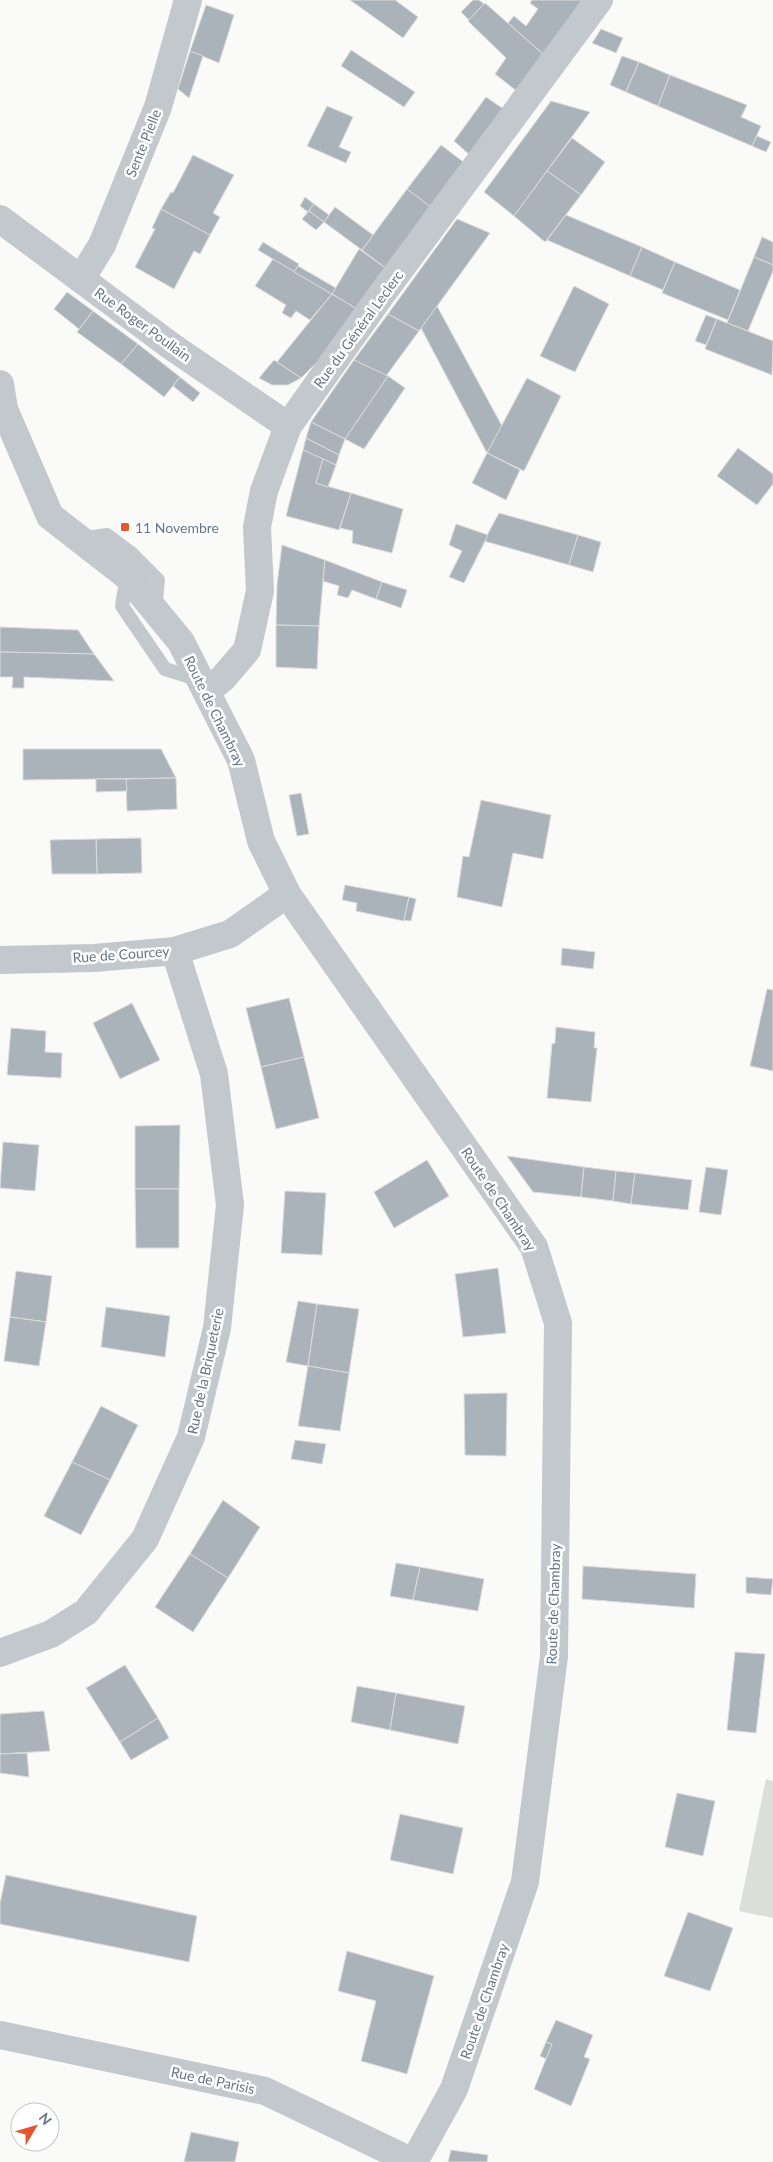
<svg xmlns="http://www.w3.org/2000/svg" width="773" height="2162" font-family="Lato,sans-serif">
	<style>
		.green { fill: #dadfd7 }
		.building { fill: #aab3b9; stroke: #dcdcda }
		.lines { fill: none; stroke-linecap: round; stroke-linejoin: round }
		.service { stroke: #c3c8cc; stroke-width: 14 }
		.minor { stroke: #c3c8cc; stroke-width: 28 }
		.tertiary { stroke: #c3c8cc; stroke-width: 28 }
		.poi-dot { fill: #e4572e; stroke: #fff; stroke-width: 2 }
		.labels { text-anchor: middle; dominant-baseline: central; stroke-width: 5; stroke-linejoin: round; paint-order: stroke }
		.street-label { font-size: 14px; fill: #657683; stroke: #fff }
		.poi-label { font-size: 14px; fill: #657683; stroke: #fff; text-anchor: start }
	</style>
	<rect width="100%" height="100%" fill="#fafaf8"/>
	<path class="green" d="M 766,1779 L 773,1781 L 773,1918 L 739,1911 Z"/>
	<g class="building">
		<path d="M 350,0 L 395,0 L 418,17 L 403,38 Z"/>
		<path d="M 473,0 L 479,0 L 484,4 L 469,20 L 461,12 Z"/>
		<path d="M 532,0 L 582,0 L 544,55 L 508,23 L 514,16 L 526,26 L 538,9 L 530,3 Z"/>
		<path d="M 485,3 L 544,55 L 518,92 L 495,74 L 506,58 L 468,21 Z"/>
		<path d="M 206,5 L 234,15 L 219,63 L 190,51 Z"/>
		<path d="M 601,29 L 623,38 L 616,53 L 592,43 Z"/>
		<path d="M 351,50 L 415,92 L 404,107 L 341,66 Z"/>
		<path d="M 190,51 L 203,56 L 189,98 L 178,89 Z"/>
		<path d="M 622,56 L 639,62 L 626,92 L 610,85 Z"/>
		<path d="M 639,62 L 670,75 L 658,106 L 626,92 Z"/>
		<path d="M 670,75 L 747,105 L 741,117 L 761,126 L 752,146 L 658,106 Z"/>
		<path d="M 486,97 L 505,110 L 471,156 L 454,141 Z"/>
		<path d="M 551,101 L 590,112 L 514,216 L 484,192 Z"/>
		<path d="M 327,106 L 353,117 L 339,147 L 351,152 L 346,163 L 307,146 Z"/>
		<path d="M 757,136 L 771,142 L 766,152 L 752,146 Z"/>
		<path d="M 572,138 L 605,162 L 581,195 L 547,171 Z"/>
		<path d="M 441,145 L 466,164 L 432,208 L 407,189 Z"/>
		<path d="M 193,155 L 234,175 L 213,213 L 220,217 L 210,235 L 161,209 L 171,192 L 173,193 Z"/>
		<path d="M 547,171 L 581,195 L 545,242 L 514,216 Z"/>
		<path d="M 407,189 L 432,208 L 387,269 L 362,250 Z"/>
		<path d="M 305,197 L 314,204 L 308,212 L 300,206 Z"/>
		<path d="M 314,204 L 329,215 L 324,222 L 309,211 Z"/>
		<path d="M 335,207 L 373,235 L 362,250 L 324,222 Z"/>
		<path d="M 161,209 L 210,235 L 200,254 L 194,251 L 174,289 L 135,267 L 155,229 L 152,228 Z"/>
		<path d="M 309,211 L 324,222 L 316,230 L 302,219 Z"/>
		<path d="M 566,215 L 642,247 L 630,276 L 547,240 Z"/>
		<path d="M 457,219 L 490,233 L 419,331 L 388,314 Z"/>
		<path d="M 762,237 L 773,242 L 773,265 L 754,257 Z"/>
		<path d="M 263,242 L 299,264 L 294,272 L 258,250 Z"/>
		<path d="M 642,247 L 675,262 L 663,290 L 630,276 Z"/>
		<path d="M 359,249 L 387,269 L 360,311 L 332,294 Z"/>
		<path d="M 754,257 L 773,265 L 773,271 L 748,331 L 727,323 Z"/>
		<path d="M 273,259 L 332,294 L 310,320 L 296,311 L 291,318 L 282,313 L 286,305 L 255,286 Z"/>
		<path d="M 675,262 L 740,290 L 728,320 L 662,293 Z"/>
		<path d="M 298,266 L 336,288 L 332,294 L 294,272 Z"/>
		<path d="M 574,286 L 609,304 L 575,372 L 540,356 Z"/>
		<path d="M 67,292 L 93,311 L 79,329 L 54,309 Z"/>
		<path d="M 332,294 L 360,311 L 332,347 L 301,378 L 277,362 Z"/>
		<path d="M 437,306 L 502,426 L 487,453 L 421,328 Z"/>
		<path d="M 93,311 L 138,344 L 121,364 L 77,332 Z"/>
		<path d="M 388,314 L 419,331 L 386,376 L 354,360 Z"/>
		<path d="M 706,315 L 717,319 L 706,345 L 695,341 Z"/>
		<path d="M 717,319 L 773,341 L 772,375 L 705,349 Z"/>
		<path d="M 138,344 L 180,377 L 164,397 L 121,364 Z"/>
		<path d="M 274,360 L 301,378 L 288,385 L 272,385 L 259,378 Z"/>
		<path d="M 354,360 L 388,376 L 345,439 L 311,422 Z"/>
		<path d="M 388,376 L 405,388 L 364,449 L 345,439 Z"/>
		<path d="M 180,377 L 200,393 L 193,402 L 173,386 Z"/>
		<path d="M 527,378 L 561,396 L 524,471 L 487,453 Z"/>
		<path d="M 311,422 L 345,439 L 339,455 L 306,438 Z"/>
		<path d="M 306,438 L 339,455 L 336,465 L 303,450 Z"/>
		<path d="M 738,448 L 773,474 L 773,484 L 757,505 L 717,476 Z"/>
		<path d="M 303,450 L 323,459 L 316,483 L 351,493 L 339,530 L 286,516 Z"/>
		<path d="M 487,453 L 520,470 L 506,500 L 472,483 Z"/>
		<path d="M 323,459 L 336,465 L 328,487 L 316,483 Z"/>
		<path d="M 351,493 L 403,509 L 392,553 L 352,543 L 353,531 L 340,528 Z"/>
		<path d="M 499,513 L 578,535 L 569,565 L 484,541 Z"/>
		<path d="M 456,524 L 488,535 L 464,583 L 449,577 L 462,551 L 449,545 Z"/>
		<path d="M 578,535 L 601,542 L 593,572 L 569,565 Z"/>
		<path d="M 282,545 L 325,560 L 319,626 L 276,625 L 277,585 Z"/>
		<path d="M 325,560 L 382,582 L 376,599 L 352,590 L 348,598 L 337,595 L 339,586 L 323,581 Z"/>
		<path d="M 382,582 L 407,590 L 401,608 L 376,599 Z"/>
		<path d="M 276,625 L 319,626 L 317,669 L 276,667 Z"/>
		<path d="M 0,627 L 78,630 L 94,654 L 0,652 Z"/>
		<path d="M 0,652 L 94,654 L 114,681 L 24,677 L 24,688 L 12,688 L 13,677 L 0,677 Z"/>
		<path d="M 23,749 L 161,749 L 176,778 L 23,780 Z"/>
		<path d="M 176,778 L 177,809 L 127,811 L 126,779 Z"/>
		<path d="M 96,779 L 126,779 L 127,791 L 96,792 Z"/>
		<path d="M 301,793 L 309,834 L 297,836 L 289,795 Z"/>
		<path d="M 481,800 L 551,815 L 543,859 L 513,853 L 502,907 L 457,897 L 463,856 L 469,857 Z"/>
		<path d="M 141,838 L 142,873 L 97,874 L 96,839 Z"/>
		<path d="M 96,839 L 97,874 L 52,874 L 50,840 Z"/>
		<path d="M 345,885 L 409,897 L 404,921 L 356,911 L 357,903 L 342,900 Z"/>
		<path d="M 409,897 L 416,899 L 411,921 L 404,920 Z"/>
		<path d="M 562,948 L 595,952 L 593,969 L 561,965 Z"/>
		<path d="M 767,989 L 773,990 L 773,1071 L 750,1066 Z"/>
		<path d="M 289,998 L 304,1057 L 261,1067 L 246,1008 Z"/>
		<path d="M 132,1003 L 160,1060 L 120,1079 L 93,1023 Z"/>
		<path d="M 556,1027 L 595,1032 L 594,1048 L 597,1048 L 591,1102 L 547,1098 L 552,1044 L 555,1043 Z"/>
		<path d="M 11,1028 L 46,1031 L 45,1052 L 62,1053 L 61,1078 L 7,1075 Z"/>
		<path d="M 304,1057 L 319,1118 L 276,1129 L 261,1067 Z"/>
		<path d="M 180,1125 L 179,1189 L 135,1189 L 135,1126 Z"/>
		<path d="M 3,1142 L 39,1145 L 35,1191 L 0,1188 Z"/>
		<path d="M 507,1156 L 584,1167 L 581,1197 L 533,1192 Z"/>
		<path d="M 427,1160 L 449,1196 L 394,1228 L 374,1192 Z"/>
		<path d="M 584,1167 L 616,1171 L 613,1201 L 581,1197 Z"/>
		<path d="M 706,1167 L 728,1170 L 721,1215 L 699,1212 Z"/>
		<path d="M 616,1171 L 635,1173 L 631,1204 L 613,1201 Z"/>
		<path d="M 635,1173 L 692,1180 L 688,1210 L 631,1204 Z"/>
		<path d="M 135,1189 L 179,1189 L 179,1248 L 136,1248 Z"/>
		<path d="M 285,1191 L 326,1193 L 322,1255 L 281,1253 Z"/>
		<path d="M 498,1268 L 506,1333 L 463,1337 L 455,1274 Z"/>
		<path d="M 16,1271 L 52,1276 L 46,1322 L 10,1317 Z"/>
		<path d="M 298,1301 L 317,1304 L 308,1366 L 286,1362 Z"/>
		<path d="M 317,1304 L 359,1309 L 349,1373 L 308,1366 Z"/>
		<path d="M 106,1307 L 170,1316 L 165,1357 L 101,1347 Z"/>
		<path d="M 10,1317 L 46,1322 L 39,1366 L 4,1361 Z"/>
		<path d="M 308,1366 L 349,1373 L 340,1431 L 298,1426 Z"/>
		<path d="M 507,1393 L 506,1456 L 465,1455 L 464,1394 Z"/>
		<path d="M 101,1406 L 138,1425 L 110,1480 L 72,1462 Z"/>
		<path d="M 295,1440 L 326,1444 L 322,1464 L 291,1459 Z"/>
		<path d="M 72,1462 L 110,1480 L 81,1535 L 44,1516 Z"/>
		<path d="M 223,1500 L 260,1527 L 228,1578 L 190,1554 Z"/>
		<path d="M 190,1554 L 228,1578 L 193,1632 L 155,1607 Z"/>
		<path d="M 396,1563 L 420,1567 L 413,1600 L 390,1596 Z"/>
		<path d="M 583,1566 L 696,1574 L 694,1608 L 582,1599 Z"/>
		<path d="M 420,1567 L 484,1579 L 478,1611 L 413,1600 Z"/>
		<path d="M 746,1577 L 773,1579 L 771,1595 L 746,1593 Z"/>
		<path d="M 735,1652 L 765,1654 L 756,1733 L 727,1730 Z"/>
		<path d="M 125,1665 L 158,1718 L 120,1742 L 86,1688 Z"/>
		<path d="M 357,1686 L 396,1693 L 390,1730 L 351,1722 Z"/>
		<path d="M 396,1693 L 465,1706 L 458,1744 L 390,1730 Z"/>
		<path d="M 44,1711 L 50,1751 L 0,1754 L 0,1714 Z"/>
		<path d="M 158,1718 L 169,1738 L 131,1760 L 120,1742 Z"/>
		<path d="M 27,1753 L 29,1777 L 0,1773 L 0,1754 Z"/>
		<path d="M 677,1793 L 715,1801 L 703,1856 L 665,1847 Z"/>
		<path d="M 400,1814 L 463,1828 L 453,1874 L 390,1860 Z"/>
		<path d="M 6,1875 L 197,1916 L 189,1962 L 0,1924 L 0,1903 Z"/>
		<path d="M 688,1912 L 733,1928 L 710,1991 L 664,1976 Z"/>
		<path d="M 347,1951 L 434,1976 L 407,2074 L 361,2061 L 376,2001 L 338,1991 Z"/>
		<path d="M 556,2020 L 593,2035 L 584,2057 L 590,2059 L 571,2106 L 534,2089 L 552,2044 L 546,2042 Z"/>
		<path d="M 546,2042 L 552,2044 L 546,2059 L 540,2056 Z"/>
		<path d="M 191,2132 L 239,2142 L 235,2162 L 184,2162 Z"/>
		<path d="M 451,2150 L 488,2155 L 487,2162 L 448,2162 Z"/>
	</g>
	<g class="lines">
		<g class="service">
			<path d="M 81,539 L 107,535 L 131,553 L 158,580 L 155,609"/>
			<path d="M 127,576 L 122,606 L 165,669 L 200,680"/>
		</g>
		<g class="minor">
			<path d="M 0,219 L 171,346 L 288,426"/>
			<path d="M 81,279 L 102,245 L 158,107 L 188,0"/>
			<path d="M 207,691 L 223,678 L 247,650 L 260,591 L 257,527 L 264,491 L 288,426 L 384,291 L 599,0"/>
			<path d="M 0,960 L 94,958 L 175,951 L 230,934 L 287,894"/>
			<path d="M 0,1653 L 51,1634 L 86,1612 L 145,1539 L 191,1437 L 217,1328 L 230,1205 L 214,1074 L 175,951"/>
			<path d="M 0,2035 L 265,2091 L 413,2162"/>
		</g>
		<path class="tertiary" d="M 0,384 L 4,409 L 50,516 L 127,576 L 181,642 L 241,760 L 261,841 L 287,894 L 534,1247 L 558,1323 L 554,1656 L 525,1882 L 454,2089 L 414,2162"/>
	</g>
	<rect class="poi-dot" x="120" y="522" width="10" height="10" rx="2.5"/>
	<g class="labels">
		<g class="street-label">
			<text transform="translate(143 143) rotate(-68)">Sente Pielle</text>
			<text transform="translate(143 324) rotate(36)">Rue Roger Poullain</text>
			<text transform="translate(358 329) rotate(-54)">Rue du Général Leclerc</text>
			<text transform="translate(215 711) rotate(64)">Route de Chambray</text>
			<text transform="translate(121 954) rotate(-4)">Rue de Courcey</text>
			<text transform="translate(499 1199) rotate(56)">Route de Chambray</text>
			<text transform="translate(205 1371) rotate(-78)">Rue de la Briqueterie</text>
			<text transform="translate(553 1604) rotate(-88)">Route de Chambray</text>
			<text transform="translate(484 2001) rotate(-71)">Route de Chambray</text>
			<text transform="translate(213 2080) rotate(12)">Rue de Parisis</text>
		</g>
		<g class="poi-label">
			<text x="135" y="527">11 Novembre</text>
		</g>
	</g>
	<g transform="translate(35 2127) rotate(52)"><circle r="24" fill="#ffffff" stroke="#c1c8cd"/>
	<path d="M0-4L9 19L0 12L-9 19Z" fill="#e4572e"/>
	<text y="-8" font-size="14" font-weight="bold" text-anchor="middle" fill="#657683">N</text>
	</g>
</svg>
